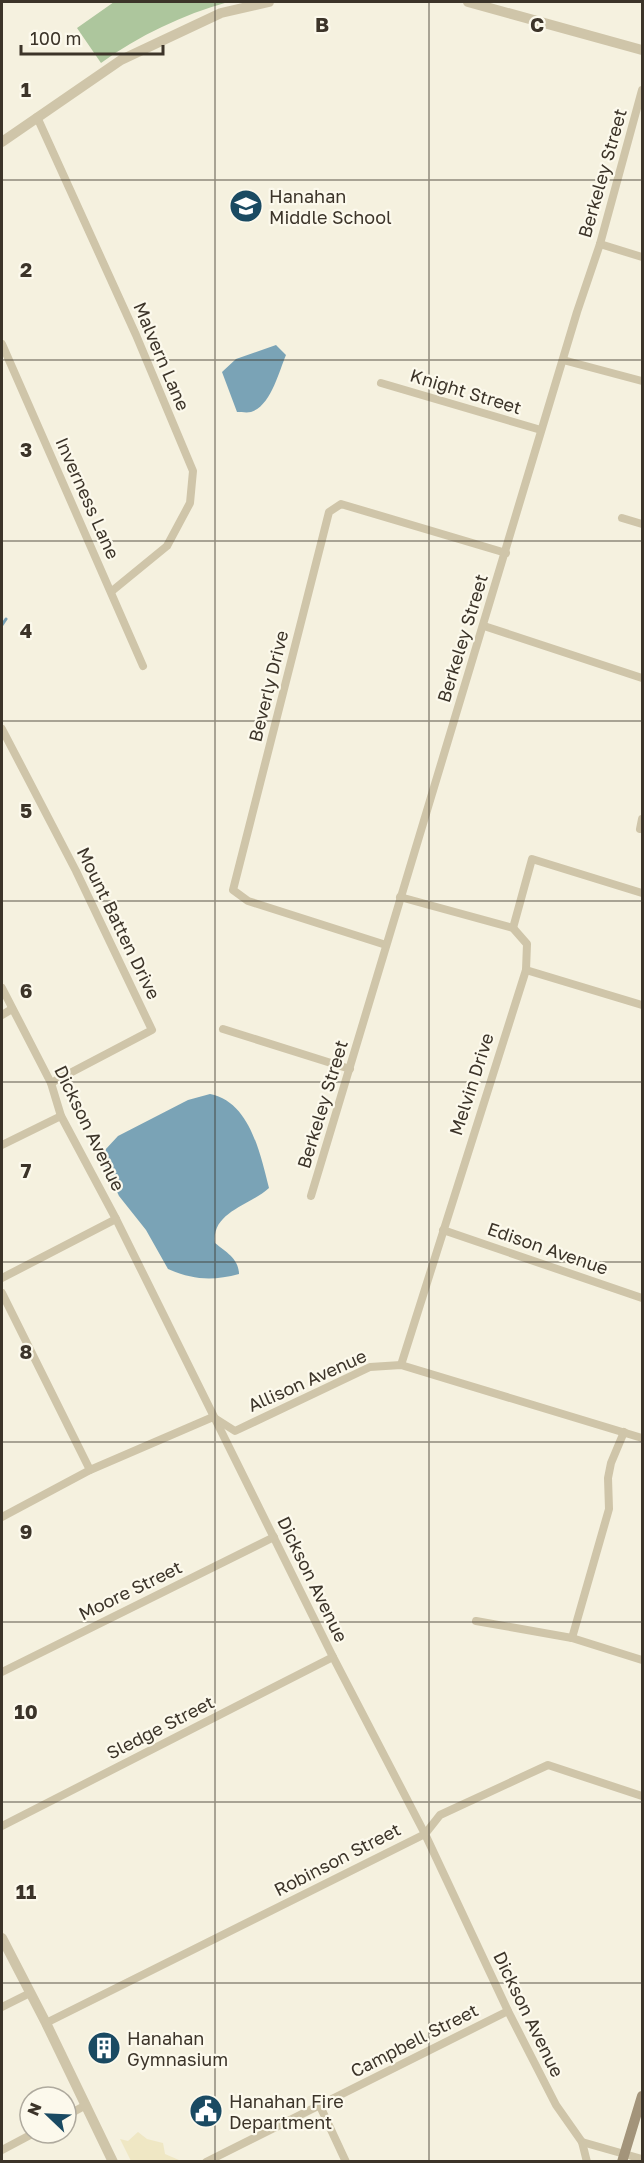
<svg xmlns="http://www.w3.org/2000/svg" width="644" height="2163" font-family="'Golos Text',sans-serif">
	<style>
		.green { fill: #adc69d }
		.plaza { fill: #efe7c4 }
		.water { fill: #7aa3b6 }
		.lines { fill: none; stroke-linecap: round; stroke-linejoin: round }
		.stream { stroke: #7aa3b6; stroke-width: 3 }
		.minor { stroke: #cfc5a9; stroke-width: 8 }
		.tertiary { stroke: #cfc5a9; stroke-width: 10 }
		.secondary { stroke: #a3947a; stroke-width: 10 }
		.grid { fill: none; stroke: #3c3429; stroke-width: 1.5; stroke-opacity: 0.55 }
		.labels { text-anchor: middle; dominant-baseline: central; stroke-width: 4.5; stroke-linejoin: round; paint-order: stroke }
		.street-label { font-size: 18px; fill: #3c3429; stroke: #fcf9ec }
		.poi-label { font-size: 18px; fill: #3c3429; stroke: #fcf9ec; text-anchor: start }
		.grid-label { font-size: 20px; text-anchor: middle; font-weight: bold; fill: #3c3429; stroke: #fcf9ec; stroke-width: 4.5; stroke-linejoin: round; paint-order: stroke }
	</style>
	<rect width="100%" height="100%" fill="#f5f1df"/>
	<path class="green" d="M 114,2 L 228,2 C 182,15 140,35 101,63 L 77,28 Z"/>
	<path class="plaza" d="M 138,2132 L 147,2139 L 163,2143 L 165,2154 L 179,2160 L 131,2161 L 120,2139 L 128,2141 Z"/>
	<g class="water">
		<path d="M 276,345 L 286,355 C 279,371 271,406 251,412 C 247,413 241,412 237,412 L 222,372 L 236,359 Z"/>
		<path d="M 210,1094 C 250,1102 260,1153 269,1188 C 251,1205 211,1212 215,1243 C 226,1252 239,1259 239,1274 C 213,1281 193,1280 168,1269 L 146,1230 L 119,1196 L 104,1164 L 105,1150 L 118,1136 L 188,1100 Z"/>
	</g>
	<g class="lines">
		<path class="stream" d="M 2,625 L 6,619"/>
		<g class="minor">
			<path d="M 37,117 L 136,335 L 193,471 L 190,503 L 167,546 L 112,591"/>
			<path d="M 600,244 L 642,257"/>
			<path d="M 2,344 L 143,666"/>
			<path d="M 563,360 L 642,381"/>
			<path d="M 381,383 L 541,430"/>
			<path d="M 622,518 L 642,524"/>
			<path d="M 484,626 L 642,678"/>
			<path d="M 2,729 L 76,871 L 152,1030 L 51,1083"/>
			<path d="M 640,829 L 642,819"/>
			<path d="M 400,897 L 513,928 L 527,944 L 526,970 L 401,1365"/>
			<path d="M 513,928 L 532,859 L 642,893"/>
			<path d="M 386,945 L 248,901 L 233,890 L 329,512 L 341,504 L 506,553"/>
			<path d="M 526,970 L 642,1005"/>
			<path d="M 2,988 L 51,1083 L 61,1116 L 116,1219 L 333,1657 L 425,1834 L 508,2011 L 556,2105 L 582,2142 L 642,2159"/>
			<path d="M 2,1015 L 12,1009"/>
			<path d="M 223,1029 L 350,1069"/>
			<path d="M 2,1145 L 61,1116"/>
			<path d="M 311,1196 L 577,312 L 600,244 L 642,90"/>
			<path d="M 443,1230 L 642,1298"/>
			<path d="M 2,1278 L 116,1219"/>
			<path d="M 2,1293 L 90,1470"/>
			<path d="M 2,1517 L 90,1470 L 213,1417 L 235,1431 L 370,1367 L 401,1365 L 642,1438"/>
			<path d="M 476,1621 L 572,1638 L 642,1660"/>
			<path d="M 572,1638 L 609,1509 L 608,1478 L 611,1463 L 624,1432"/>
			<path d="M 2,1672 L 274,1537"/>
			<path d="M 2,1826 L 333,1657"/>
			<path d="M 2,2007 L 30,1993"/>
			<path d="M 46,2023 L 425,1834 L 440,1815 L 548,1765 L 642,1796"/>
			<path d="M 320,2106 L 346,2162"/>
			<path d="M 66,2116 L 86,2105"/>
			<path d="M 582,2142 L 587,2162"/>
			<path d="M 2,2150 L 34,2133"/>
			<path d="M 206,2162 L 508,2011"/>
		</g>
		<g class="tertiary">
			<path d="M 468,2 L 642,50"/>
			<path d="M 2,142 L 121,60 L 221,13 L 269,2"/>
			<path d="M 2,1938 L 46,2023 L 113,2162"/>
		</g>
		<path class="secondary" d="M 622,2162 L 642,2096"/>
	</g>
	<path class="grid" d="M 215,2 L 215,2162M 429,2 L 429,2162M 2,180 L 642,180M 2,360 L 642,360M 2,541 L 642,541M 2,721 L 642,721M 2,901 L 642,901M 2,1082 L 642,1082M 2,1262 L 642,1262M 2,1442 L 642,1442M 2,1622 L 642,1622M 2,1802 L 642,1802M 2,1983 L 642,1983"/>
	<defs>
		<symbol id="school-disc" viewBox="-11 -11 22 22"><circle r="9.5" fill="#1a4a62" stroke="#fcf9ec"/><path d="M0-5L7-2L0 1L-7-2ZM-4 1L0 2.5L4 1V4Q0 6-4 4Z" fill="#fff"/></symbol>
		<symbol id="building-disc" viewBox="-11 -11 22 22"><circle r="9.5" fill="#1a4a62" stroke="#fcf9ec"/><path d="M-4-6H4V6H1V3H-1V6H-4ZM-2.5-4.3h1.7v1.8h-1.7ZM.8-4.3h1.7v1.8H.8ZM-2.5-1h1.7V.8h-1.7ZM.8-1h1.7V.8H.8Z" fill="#fff"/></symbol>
		<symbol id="civic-disc" viewBox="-11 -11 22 22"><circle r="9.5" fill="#1a4a62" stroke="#fcf9ec"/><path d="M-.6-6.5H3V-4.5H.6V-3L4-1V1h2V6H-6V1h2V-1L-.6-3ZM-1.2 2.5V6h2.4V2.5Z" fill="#fff"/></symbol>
	</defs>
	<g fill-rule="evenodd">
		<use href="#school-disc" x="227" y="187" width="38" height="38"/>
		<use href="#building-disc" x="85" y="2029" width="38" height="38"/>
		<use href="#civic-disc" x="187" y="2092" width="38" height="38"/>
	</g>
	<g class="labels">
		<g class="street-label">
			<text transform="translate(602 173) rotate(-74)">Berkeley Street</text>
			<text transform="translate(162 356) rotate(67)">Malvern Lane</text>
			<text transform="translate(466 391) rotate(17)">Knight Street</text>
			<text transform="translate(88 498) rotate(66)">Inverness Lane</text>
			<text transform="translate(462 638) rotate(-73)">Berkeley Street</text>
			<text transform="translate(268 686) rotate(-76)">Beverly Drive</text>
			<text transform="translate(119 923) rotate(64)">Mount Batten Drive</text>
			<text transform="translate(471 1084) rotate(-72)">Melvin Drive</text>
			<text transform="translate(322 1104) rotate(-73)">Berkeley Street</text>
			<text transform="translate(90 1128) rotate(64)">Dickson Avenue</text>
			<text transform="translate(548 1248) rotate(19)">Edison Avenue</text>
			<text transform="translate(307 1380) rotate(-24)">Allison Avenue</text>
			<text transform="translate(313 1579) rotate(64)">Dickson Avenue</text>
			<text transform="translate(130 1590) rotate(-26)">Moore Street</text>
			<text transform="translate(160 1727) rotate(-27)">Sledge Street</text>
			<text transform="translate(337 1859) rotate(-27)">Robinson Street</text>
			<text transform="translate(529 2014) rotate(64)">Dickson Avenue</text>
			<text transform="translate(414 2040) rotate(-27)">Campbell Street</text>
		</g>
		<g class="poi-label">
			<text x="269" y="196">Hanahan<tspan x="269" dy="21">Middle School</tspan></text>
			<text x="127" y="2038">Hanahan<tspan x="127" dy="21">Gymnasium</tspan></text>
			<text x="229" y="2101">Hanahan Fire<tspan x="229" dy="21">Department</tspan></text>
		</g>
	</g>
	<g class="grid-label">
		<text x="322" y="32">B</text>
		<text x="537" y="32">C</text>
		<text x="26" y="97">1</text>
		<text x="26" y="277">2</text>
		<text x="26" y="457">3</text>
		<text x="26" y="638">4</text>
		<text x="26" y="818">5</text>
		<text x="26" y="998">6</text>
		<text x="26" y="1178">7</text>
		<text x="26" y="1359">8</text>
		<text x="26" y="1539">9</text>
		<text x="26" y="1719">10</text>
		<text x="26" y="1899">11</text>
	</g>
	<rect width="644" height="2163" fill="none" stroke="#3c3429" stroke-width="6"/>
	<g transform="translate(48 2115) rotate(293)"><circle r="28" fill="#fcf9ec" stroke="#afaa9e" stroke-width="1.5"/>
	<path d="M0-4.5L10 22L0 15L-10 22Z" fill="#1a4a62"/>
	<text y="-9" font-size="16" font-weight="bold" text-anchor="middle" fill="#3c3429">N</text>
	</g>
	<path d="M21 45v9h142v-9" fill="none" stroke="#3c3429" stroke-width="3"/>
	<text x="30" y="45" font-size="18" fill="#3c3429" stroke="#fcf9ec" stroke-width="4.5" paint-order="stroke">100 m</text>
</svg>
